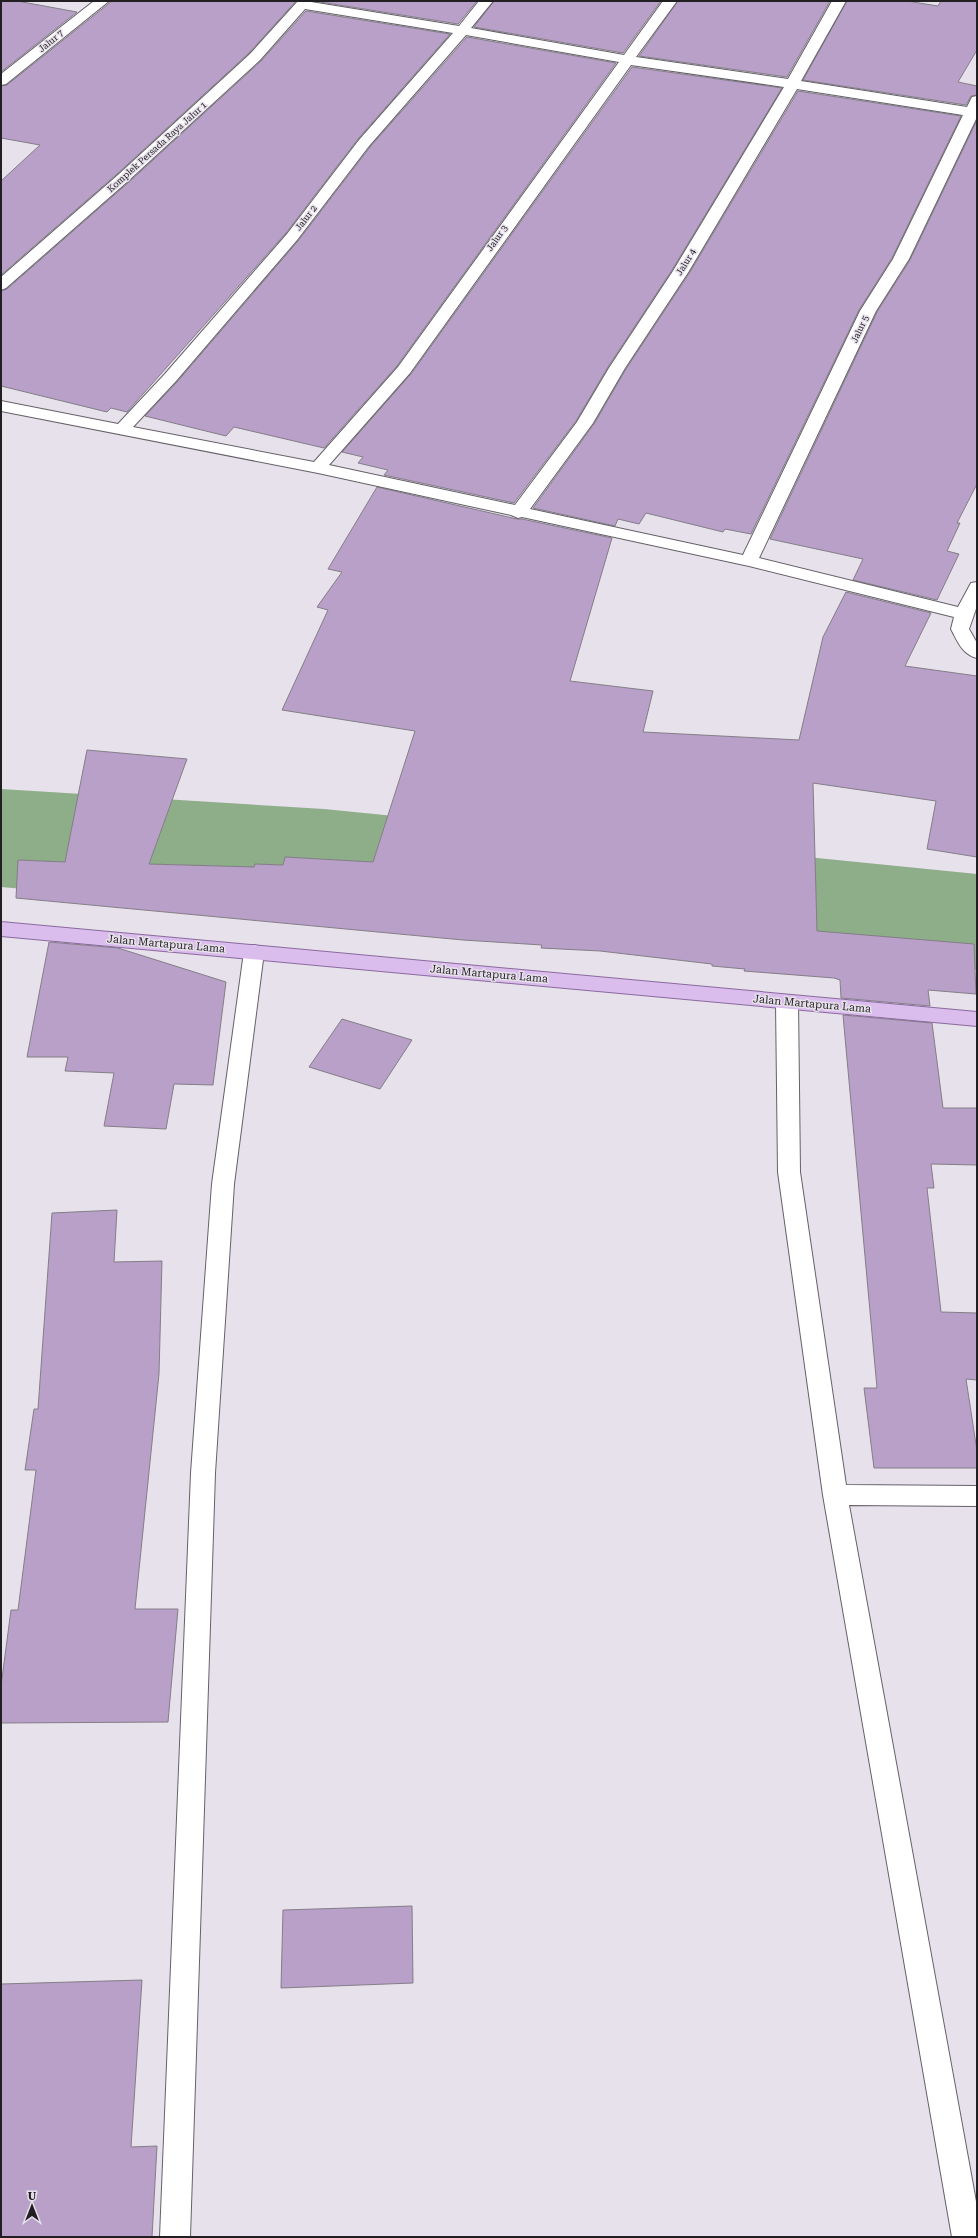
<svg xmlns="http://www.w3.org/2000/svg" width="978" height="2238" font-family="'Roboto Serif',serif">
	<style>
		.water { fill: #8ead89 }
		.building { fill: #b8a0c8; stroke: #837e87 }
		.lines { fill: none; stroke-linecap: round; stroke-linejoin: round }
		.minor-casing { stroke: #666169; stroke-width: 2 }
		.major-casing { stroke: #8a699e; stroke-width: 2 }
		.minor { fill: #fff; fill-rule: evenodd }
		.major { fill: #dabdec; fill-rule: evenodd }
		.labels { text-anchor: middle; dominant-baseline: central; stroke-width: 3; stroke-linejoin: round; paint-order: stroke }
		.far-street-label { font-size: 9px; fill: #221f23; stroke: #e7e1eb }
		.street-label { font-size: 11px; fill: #221f23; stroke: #e7e1eb }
	</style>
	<rect width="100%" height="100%" fill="#e7e1eb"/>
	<path class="water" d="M 1,789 L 324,809 L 977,874 L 977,970 L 1,887 Z"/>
	<g class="building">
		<path d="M 1,1 L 17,1 L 77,12 L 1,72 Z"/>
		<path d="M 112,1 L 296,1 L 249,53 L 117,174 L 1,275 L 1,181 L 40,145 L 1,138 L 1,86 L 7,85 Z"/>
		<path d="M 314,1 L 477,1 L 458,24 Z"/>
		<path d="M 494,1 L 661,1 L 623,53 L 474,27 Z"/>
		<path d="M 678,1 L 830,1 L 787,77 L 639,56 Z"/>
		<path d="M 847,1 L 907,1 L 938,6 L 941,1 L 977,1 L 977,50 L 958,82 L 977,86 L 977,95 L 971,96 L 966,105 L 803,80 Z"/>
		<path d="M 306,11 L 450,34 L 358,139 L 286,233 L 127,412 L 111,408 L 107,412 L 1,386 L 1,291 L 7,289 L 129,182 L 261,61 Z"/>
		<path d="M 467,37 L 616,63 L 397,366 L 324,448 L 234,427 L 226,436 L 145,416 L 177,382 L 298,241 L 370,147 Z"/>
		<path d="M 632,67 L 782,88 L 672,270 L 608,367 L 576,421 L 514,503 L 384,475 L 388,470 L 358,463 L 363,457 L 342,452 L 411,374 Z"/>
		<path d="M 798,91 L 961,116 L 892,258 L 859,310 L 751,534 L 725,529 L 723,532 L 646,513 L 639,524 L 618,519 L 615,526 L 533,508 L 594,424 L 626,369 L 690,272 Z"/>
		<path d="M 977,120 L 977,484 L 957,523 L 960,523 L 947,551 L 959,554 L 937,600 L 853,580 L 863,559 L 770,539 L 877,312 L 910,260 Z"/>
		<path d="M 377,487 L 517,519 L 522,519 L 612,538 L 570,681 L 653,691 L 643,732 L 799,740 L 823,637 L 846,592 L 931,613 L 905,666 L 977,676 L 977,857 L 927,849 L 936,801 L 813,783 L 817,931 L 974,944 L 976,994 L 928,990 L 930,1006 L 841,998 L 840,980 L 834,978 L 744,971 L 745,969 L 712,966 L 712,964 L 600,951 L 541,948 L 542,945 L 463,940 L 16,898 L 18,860 L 65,862 L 87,750 L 187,759 L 149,864 L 254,867 L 255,864 L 283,865 L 285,857 L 373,862 L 415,731 L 282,710 L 328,610 L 317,607 L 342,572 L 328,569 Z"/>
		<path d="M 49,942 L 118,948 L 226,982 L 213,1085 L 174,1084 L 166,1129 L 104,1126 L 114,1073 L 65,1071 L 68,1057 L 27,1057 Z"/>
		<path d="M 843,1015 L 932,1023 L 943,1108 L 977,1108 L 977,1165 L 931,1164 L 934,1188 L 927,1188 L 941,1312 L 977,1313 L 977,1380 L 966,1379 L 977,1451 L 977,1468 L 874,1468 L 864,1388 L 877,1388 Z"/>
		<path d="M 342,1019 L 412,1040 L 380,1089 L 309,1067 Z"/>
		<path d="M 117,1210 L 114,1262 L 162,1261 L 159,1374 L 135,1609 L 178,1609 L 168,1722 L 1,1723 L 1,1686 L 11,1610 L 18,1610 L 36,1470 L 25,1470 L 34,1409 L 38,1409 L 52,1213 Z"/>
		<path d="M 412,1906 L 413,1983 L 281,1988 L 283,1910 Z"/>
		<path d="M 142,1980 L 131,2147 L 157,2146 L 152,2237 L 1,2237 L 1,1984 Z"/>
	</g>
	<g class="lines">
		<defs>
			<g id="minor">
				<path d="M 94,1 L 109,1 L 6,84 L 1,85 L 1,74 Z"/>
				<path d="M 298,1 L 312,1 L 311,2 L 459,26 L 479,1 L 493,1 L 471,28 L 624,55 L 663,1 L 677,1 L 636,57 L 788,79 L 832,1 L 846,1 L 801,81 L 967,107 L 972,97 L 977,96 L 977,117 L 909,259 L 876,311 L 759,558 L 958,607 L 971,583 L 977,582 L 977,606 L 969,629 L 977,643 L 977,658 C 962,654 958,642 951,629 L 954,617 L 749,566 L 522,517 L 518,518 L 511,515 L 318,473 L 1,411 L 1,401 L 118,424 L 164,375 L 287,234 L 359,140 L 453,33 L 305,9 L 260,60 L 128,181 L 6,288 L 1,290 L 1,277 L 118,175 L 250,54 ZM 466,35 L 619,62 L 398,367 L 314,462 L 133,427 L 176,381 L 297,240 L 369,146 ZM 631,65 L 784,87 L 673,271 L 609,368 L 577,422 L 515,505 L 329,465 L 410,373 ZM 797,89 L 963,115 L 893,259 L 860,311 L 743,555 L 530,509 L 593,423 L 625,368 L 689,271 Z"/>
				<path d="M 254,945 L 261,947 L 264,952 L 234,1184 L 215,1473 L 190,2237 L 160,2237 L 191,1473 L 212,1184 L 244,952 L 247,947 Z"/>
				<path d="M 787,995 L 794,997 L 798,1002 L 800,1172 L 846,1485 L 977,1486 L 977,1506 L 849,1505 L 977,2207 L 977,2237 L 952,2237 L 823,1495 L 778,1172 L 776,1002 L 780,997 Z"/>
			</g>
			<path id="major" d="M 1,922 L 977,1012 L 977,1026 L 1,936 Z"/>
		</defs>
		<use href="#minor" class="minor-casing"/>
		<use href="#major" class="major-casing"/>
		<use href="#minor" class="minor"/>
		<use href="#major" class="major"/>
	</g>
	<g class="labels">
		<g class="far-street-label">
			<text transform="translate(51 41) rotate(-39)">Jalur 7</text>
			<text transform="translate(157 147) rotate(-42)">Komplek Persada Raya Jalur 1</text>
			<text transform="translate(306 218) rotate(-52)">Jalur 2</text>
			<text transform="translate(497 238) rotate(-55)">Jalur 3</text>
			<text transform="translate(686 262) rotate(-58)">Jalur 4</text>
			<text transform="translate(860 329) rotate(-65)">Jalur 5</text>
		</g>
		<g class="street-label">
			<text transform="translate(166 944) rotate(5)">Jalan Martapura Lama</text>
			<text transform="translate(489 974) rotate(5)">Jalan Martapura Lama</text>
			<text transform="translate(812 1004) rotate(5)">Jalan Martapura Lama</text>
		</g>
	</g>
	<rect width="978" height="2238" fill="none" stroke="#221f23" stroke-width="4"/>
	<g transform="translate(32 2206)" stroke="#e7e1eb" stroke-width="3" paint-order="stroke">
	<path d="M0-3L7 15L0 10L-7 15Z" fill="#221f23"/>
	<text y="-6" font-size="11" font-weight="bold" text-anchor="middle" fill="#221f23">U</text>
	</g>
</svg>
